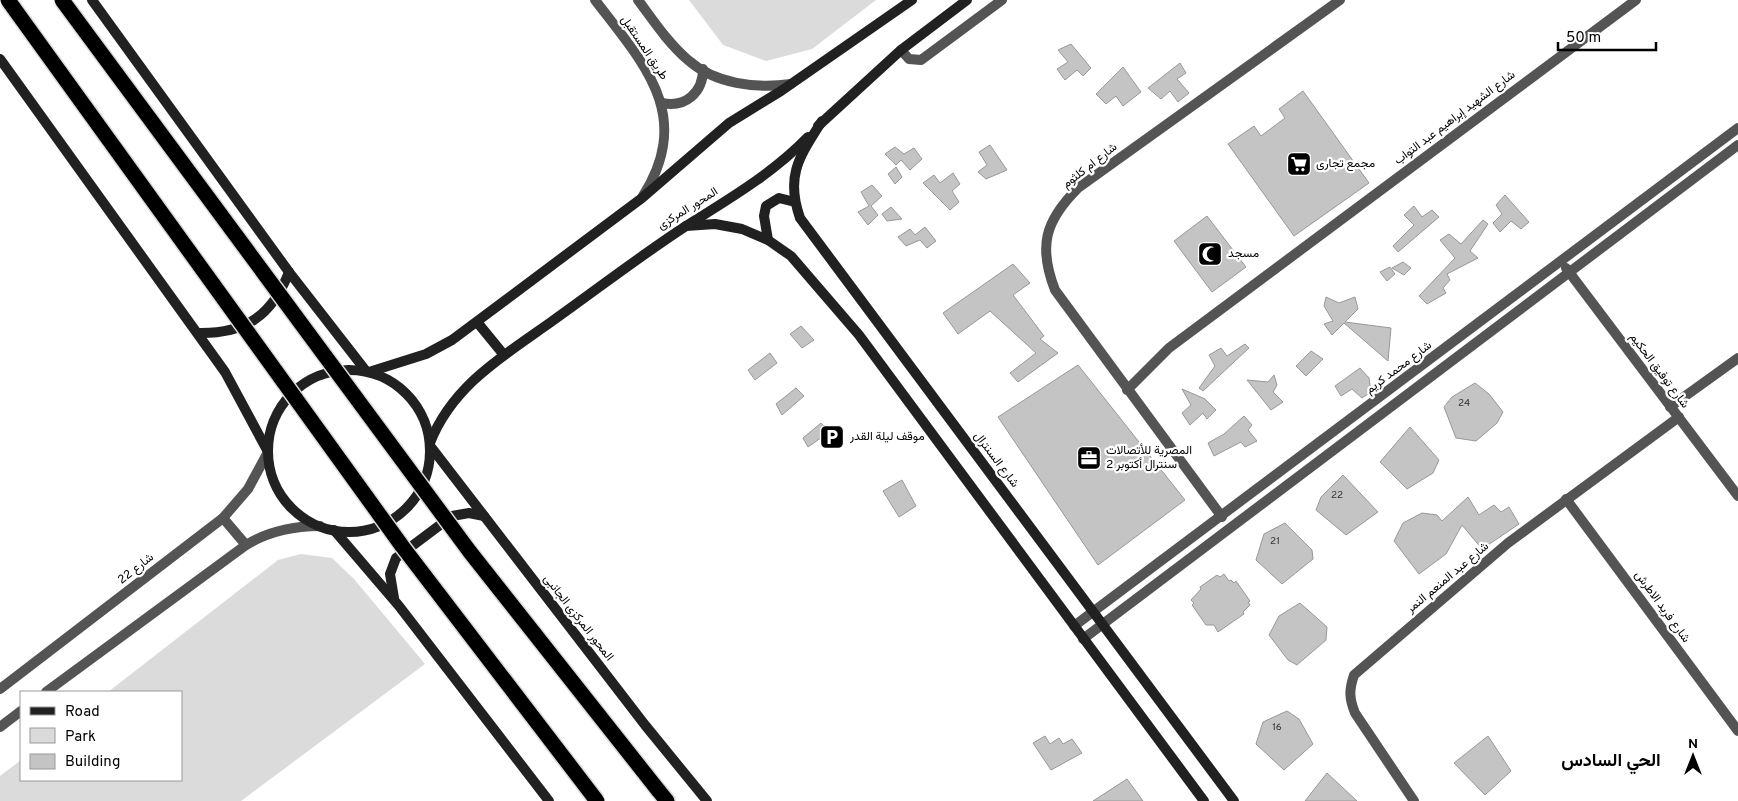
<svg xmlns="http://www.w3.org/2000/svg" width="1738" height="801" font-family="Overpass,Vazirmatn,sans-serif">
	<style>
		.green { fill: #dbdbdb }
		.building { fill: #c4c4c4; stroke: #989898 }
		.lines { fill: none; stroke-linecap: round; stroke-linejoin: round }
		.highway-casing { stroke: #dbdbdb; stroke-width: 18 }
		.street { stroke: #545454; stroke-width: 10 }
		.secondary { stroke: #212121; stroke-width: 10 }
		.highway { stroke: #000; stroke-width: 15 }
		.highway-bridge-casing { stroke: #dbdbdb; stroke-width: 18; stroke-linecap: butt }
		.highway-bridge { stroke: #000; stroke-width: 15 }
		.labels { text-anchor: middle; dominant-baseline: central; stroke-width: 4.5; stroke-linejoin: round; paint-order: stroke }
		.number-label { font-size: 10px; fill: #313131 }
		.street-label { font-size: 12px; fill: #000; stroke: #fff }
		.poi-label { font-size: 12px; fill: #000; stroke: #fff; text-anchor: start }
		.district-label { font-size: 18px; font-weight: bold; fill: #000; stroke: #fff }
	</style>
	<rect width="100%" height="100%" fill="#fff"/>
	<g class="green">
		<path d="M 689,0 L 876,0 L 812,49 L 766,61 L 723,45 Z"/>
		<path d="M 301,554 L 332,558 L 354,579 L 425,664 L 241,801 L 0,801 L 0,776 L 21,760 L 21,780 L 181,780 L 181,692 L 108,692 L 278,560 Z"/>
	</g>
	<g class="building">
		<path d="M 1071,44 L 1091,68 L 1083,76 L 1077,70 L 1065,80 L 1057,69 L 1068,62 L 1058,50 Z"/>
		<path d="M 1180,63 L 1186,73 L 1177,79 L 1189,93 L 1178,102 L 1170,91 L 1161,99 L 1148,88 Z"/>
		<path d="M 1123,67 L 1141,92 L 1123,106 L 1116,96 L 1106,104 L 1096,94 Z"/>
		<path d="M 1303,91 L 1369,183 L 1294,236 L 1228,144 L 1254,126 L 1261,136 L 1285,118 L 1279,109 Z"/>
		<path d="M 990,145 L 1007,170 L 986,179 L 978,172 L 987,165 L 979,152 Z"/>
		<path d="M 895,147 L 904,154 L 914,148 L 922,159 L 910,170 L 901,160 L 896,165 L 885,154 Z"/>
		<path d="M 896,167 L 902,177 L 895,184 L 888,174 Z"/>
		<path d="M 953,173 L 960,184 L 952,191 L 959,202 L 950,210 L 923,183 L 934,175 L 940,183 Z"/>
		<path d="M 872,185 L 882,196 L 871,206 L 878,215 L 868,225 L 858,212 L 869,206 L 861,192 Z"/>
		<path d="M 1505,195 L 1529,222 L 1521,229 L 1511,221 L 1500,232 L 1493,223 L 1502,214 L 1496,205 Z"/>
		<path d="M 1414,206 L 1422,217 L 1432,210 L 1439,217 L 1398,252 L 1393,246 L 1414,225 L 1404,215 Z"/>
		<path d="M 891,207 L 902,219 L 887,221 L 882,214 Z"/>
		<path d="M 1207,216 L 1246,267 L 1212,292 L 1174,241 Z"/>
		<path d="M 1483,220 L 1488,224 L 1470,251 L 1478,258 L 1447,274 L 1450,280 L 1443,288 L 1446,293 L 1427,304 L 1419,296 L 1455,258 L 1440,240 L 1449,234 L 1461,244 Z"/>
		<path d="M 925,227 L 936,241 L 927,248 L 920,240 L 906,246 L 898,237 L 910,229 L 915,235 Z"/>
		<path d="M 1403,262 L 1411,268 L 1404,275 L 1392,268 Z"/>
		<path d="M 1013,264 L 1030,283 L 1013,295 L 1044,336 L 1040,339 L 1058,353 L 1018,382 L 1010,373 L 1036,353 L 990,311 L 958,334 L 943,313 Z"/>
		<path d="M 1390,267 L 1395,274 L 1387,281 L 1380,272 Z"/>
		<path d="M 1326,297 L 1339,303 L 1355,297 L 1358,309 L 1345,322 L 1391,328 L 1388,361 L 1344,323 L 1332,335 L 1324,324 L 1333,321 L 1324,306 Z"/>
		<path d="M 801,326 L 814,340 L 802,348 L 790,334 Z"/>
		<path d="M 1245,344 L 1249,348 L 1203,391 L 1199,388 L 1215,366 L 1209,355 L 1221,348 L 1227,356 Z"/>
		<path d="M 1311,351 L 1323,359 L 1306,376 L 1296,366 Z"/>
		<path d="M 770,353 L 777,363 L 755,380 L 748,370 Z"/>
		<path d="M 1078,365 L 1185,500 L 1098,565 L 998,417 Z"/>
		<path d="M 1360,368 L 1369,378 L 1371,392 L 1362,398 L 1352,389 L 1341,396 L 1335,386 Z"/>
		<path d="M 1274,375 L 1277,385 L 1273,392 L 1283,402 L 1271,410 L 1247,380 L 1268,382 Z"/>
		<path d="M 1475,383 L 1489,394 L 1503,412 L 1497,423 L 1476,441 L 1456,438 L 1444,407 L 1452,397 Z"/>
		<path d="M 796,388 L 804,396 L 782,415 L 776,404 Z"/>
		<path d="M 1182,389 L 1205,399 L 1216,410 L 1207,419 L 1203,413 L 1190,425 L 1182,413 L 1191,405 Z"/>
		<path d="M 1244,416 L 1252,425 L 1248,430 L 1257,441 L 1245,447 L 1241,442 L 1214,456 L 1208,443 L 1224,434 Z"/>
		<path d="M 821,423 L 829,432 L 808,447 L 803,438 Z"/>
		<path d="M 1410,427 L 1439,460 L 1433,473 L 1407,489 L 1380,462 Z"/>
		<path d="M 1343,475 L 1378,512 L 1346,535 L 1316,510 L 1321,497 Z"/>
		<path d="M 902,480 L 916,506 L 899,517 L 883,491 Z"/>
		<path d="M 1468,497 L 1479,515 L 1494,505 L 1501,512 L 1509,507 L 1519,524 L 1482,549 L 1462,525 L 1446,554 L 1419,574 L 1394,541 L 1403,523 L 1422,513 L 1437,515 L 1442,521 Z"/>
		<path d="M 1285,523 L 1312,550 L 1313,559 L 1282,584 L 1256,560 L 1264,534 Z"/>
		<path d="M 1224,574 L 1229,581 L 1231,580 L 1234,583 L 1236,581 L 1250,601 L 1248,602 L 1250,605 L 1243,612 L 1244,614 L 1218,632 L 1214,625 L 1206,625 L 1192,605 L 1194,603 L 1191,600 L 1201,589 L 1200,587 L 1217,575 L 1220,577 Z"/>
		<path d="M 1300,603 L 1327,627 L 1326,640 L 1297,665 L 1288,660 L 1269,635 L 1279,616 Z"/>
		<path d="M 1287,711 L 1299,719 L 1313,744 L 1284,770 L 1256,744 L 1263,722 Z"/>
		<path d="M 1045,736 L 1050,744 L 1059,738 L 1063,744 L 1072,739 L 1082,753 L 1051,770 L 1033,743 Z"/>
		<path d="M 1488,736 L 1511,771 L 1485,795 L 1454,763 Z"/>
		<path d="M 1327,773 L 1357,801 L 1305,801 Z"/>
		<path d="M 1127,779 L 1143,801 L 1093,801 Z"/>
	</g>
	<g class="lines">
		<defs>
			<path id="highway" d="M 658,790 L 667,801"/>
		</defs>
		<use href="#highway" class="highway-casing"/>
		<g class="street">
			<path d="M 595,0 C 644,64 694,115 643,196"/>
			<path d="M 638,0 C 653,20 668,43 688,60 C 715,84 756,89 791,84"/>
			<path d="M 901,50 L 909,59 L 921,60 L 1002,0"/>
			<path d="M 662,103 C 685,108 703,93 703,69"/>
			<path d="M 1566,268 L 1738,496"/>
			<path d="M 1127,390 L 1169,348 L 1636,0"/>
			<path d="M 1670,407 L 1738,358"/>
			<path d="M 1566,499 L 1738,731"/>
			<path d="M 1222,517 L 1055,290 C 1038,246 1045,221 1078,188 L 1340,0"/>
			<path d="M 223,518 L 246,545"/>
			<path d="M 1074,626 L 1738,128"/>
			<path d="M 1083,639 L 1738,145"/>
			<path d="M 0,689 L 223,518 L 248,489 L 268,452"/>
			<path d="M 46,692 L 246,545 C 269,531 292,526 320,526"/>
			<path d="M 0,727 L 21,711"/>
			<path d="M 1414,801 L 1355,713 C 1349,698 1349,690 1354,675 L 1508,543 L 1679,417"/>
		</g>
		<g class="secondary">
			<path d="M 92,0 L 289,272 L 366,371"/>
			<path d="M 0,59 L 225,372 L 267,450"/>
			<path d="M 822,121 C 800,156 785,175 800,218 L 1234,801"/>
			<path d="M 818,126 L 901,50 L 967,0"/>
			<path d="M 686,226 L 715,224 L 742,229 L 768,240 L 791,256 L 859,335 L 1204,801"/>
			<path d="M 768,240 L 764,216 L 766,206 L 779,198 L 795,202"/>
			<path d="M 477,322 L 504,355"/>
			<path d="M 198,333 C 245,334 272,316 289,272"/>
			<circle cx="349" cy="451" r="81"/>
			<path d="M 369,372 L 426,354 L 452,340 L 642,198 L 729,123 L 781,91 L 912,0"/>
			<path d="M 430,443 C 452,386 503,356 551,322 C 596,290 640,256 686,226 C 729,199 772,174 808,137"/>
			<path d="M 431,447 L 645,725 L 707,801"/>
			<path d="M 334,530 L 399,606 L 549,801"/>
			<path d="M 394,598 L 390,574 L 396,558 L 452,516 L 469,513 L 484,516"/>
		</g>
		<use href="#highway" class="highway"/>
		<defs>
			<g id="highway-bridge">
				<path d="M 8,0 L 402,546 L 597,801"/>
				<path d="M 62,0 L 470,552 L 658,790"/>
			</g>
		</defs>
		<use href="#highway-bridge" class="highway-bridge-casing"/>
		<use href="#highway-bridge" class="highway-bridge"/>
	</g>
	<defs>
		<symbol id="supermarket-square" viewBox="-11 -11 22 22"><rect x="-9" y="-9" width="18" height="18" rx="4" fill="#000" stroke="#fff"/><path d="M-6-5.5h2.5l.6 2H6L4.5 2H-2.5L-4.4-4H-6ZM-1.5 3.2a1.3 1.3 0 1 0 .1 0ZM3 3.2a1.3 1.3 0 1 0 .1 0Z" fill="#fff"/></symbol>
		<symbol id="mosque-square" viewBox="-11 -11 22 22"><rect x="-9" y="-9" width="18" height="18" rx="4" fill="#000" stroke="#fff"/><path d="M3.5-4.9A6 6 0 1 0 3.5 4.9A5 5 0 1 1 3.5-4.9Z" fill="#fff"/></symbol>
		<symbol id="parking-square" viewBox="-11 -11 22 22"><rect x="-9" y="-9" width="18" height="18" rx="4" fill="#000" stroke="#fff"/><path d="M-3.5-5.5H1a3.5 3.5 0 0 1 0 7H-1V5.5H-3.5ZM-1-3.4V-.6H.8a1.4 1.4 0 0 0 0-2.8Z" fill="#fff"/></symbol>
		<symbol id="office-square" viewBox="-11 -11 22 22"><rect x="-9" y="-9" width="18" height="18" rx="4" fill="#000" stroke="#fff"/><path d="M-6-3h4V-5.5h4V-3h4V5H-6ZM-1-4.5V-3h2v-1.5ZM-6 0V1H6V0Z" fill="#fff"/></symbol>
	</defs>
	<g fill-rule="evenodd">
		<use href="#supermarket-square" x="1285" y="150" width="28" height="28"/>
		<use href="#mosque-square" x="1196" y="240" width="28" height="28"/>
		<use href="#parking-square" x="818" y="423" width="28" height="28"/>
		<use href="#office-square" x="1075" y="444" width="28" height="28"/>
	</g>
	<g class="labels">
		<g class="number-label">
			<text x="1464" y="403">24</text>
			<text x="1337" y="495">22</text>
			<text x="1275" y="541">21</text>
			<text x="1277" y="727">16</text>
		</g>
		<g class="street-label">
			<text transform="translate(644 48) rotate(56)">طريق المستقبل</text>
			<text transform="translate(1455 118) rotate(-37)">شارع الشهيد إبراهيم عبد التواب</text>
			<text transform="translate(1090 166) rotate(-38)">شارع ام كلثوم</text>
			<text transform="translate(688 209) rotate(-32)">المحور المركزى</text>
			<text transform="translate(1399 368) rotate(-37)">شارع محمد كريم</text>
			<text transform="translate(1659 371) rotate(53)">شارع توفيق الحكيم</text>
			<text transform="translate(996 460) rotate(53)">شارع السنترال</text>
			<text transform="translate(136 569) rotate(-38)">شارع 22</text>
			<text transform="translate(1448 578) rotate(-40)">شارع عبد المنعم النمر</text>
			<text transform="translate(1662 607) rotate(54)">شارع فريد الاطرش</text>
			<text transform="translate(578 618) rotate(52)">المحور المركزى الجانبى</text>
		</g>
		<g class="poi-label">
			<text x="1316" y="164">مجمع تجارى</text>
			<text x="1228" y="254">مسجد</text>
			<text x="850" y="437">موقف ليلة القدر</text>
			<text x="1106" y="451">المصرية للأتصالات<tspan x="1106" dy="14">سنترال أكتوبر 2</tspan></text>
		</g>
		<g class="district-label">
			<text x="1611" y="761">الحي السادس</text>
		</g>
	</g>
	<rect x="20" y="691" width="162" height="90" fill="#ffffff" stroke="#999999"/>
	<rect x="30" y="707" width="25" height="8" fill="#212121" stroke="#999999"/>
	<text x="65" y="716" font-size="15" fill="#000000">Road</text>
	<rect x="30" y="728" width="25" height="15" fill="#dbdbdb" stroke="#999999"/>
	<text x="65" y="741" font-size="15" fill="#000000">Park</text>
	<rect x="30" y="754" width="25" height="15" fill="#c4c4c4" stroke="#999999"/>
	<text x="65" y="766" font-size="15" fill="#000000">Building</text>
	<g transform="translate(1693 756)" stroke="#ffffff" stroke-width="4" paint-order="stroke">
	<path d="M0-4L9 19L0 12L-9 19Z" fill="#000000"/>
	<text y="-8" font-size="14" font-weight="bold" text-anchor="middle" fill="#000000">N</text>
	</g>
	<path d="M1558 42v8h98v-8" fill="none" stroke="#000000" stroke-width="2.5"/>
	<text x="1566" y="42" font-size="15" fill="#000000" stroke="#ffffff" stroke-width="4" paint-order="stroke">50 m</text>
</svg>
